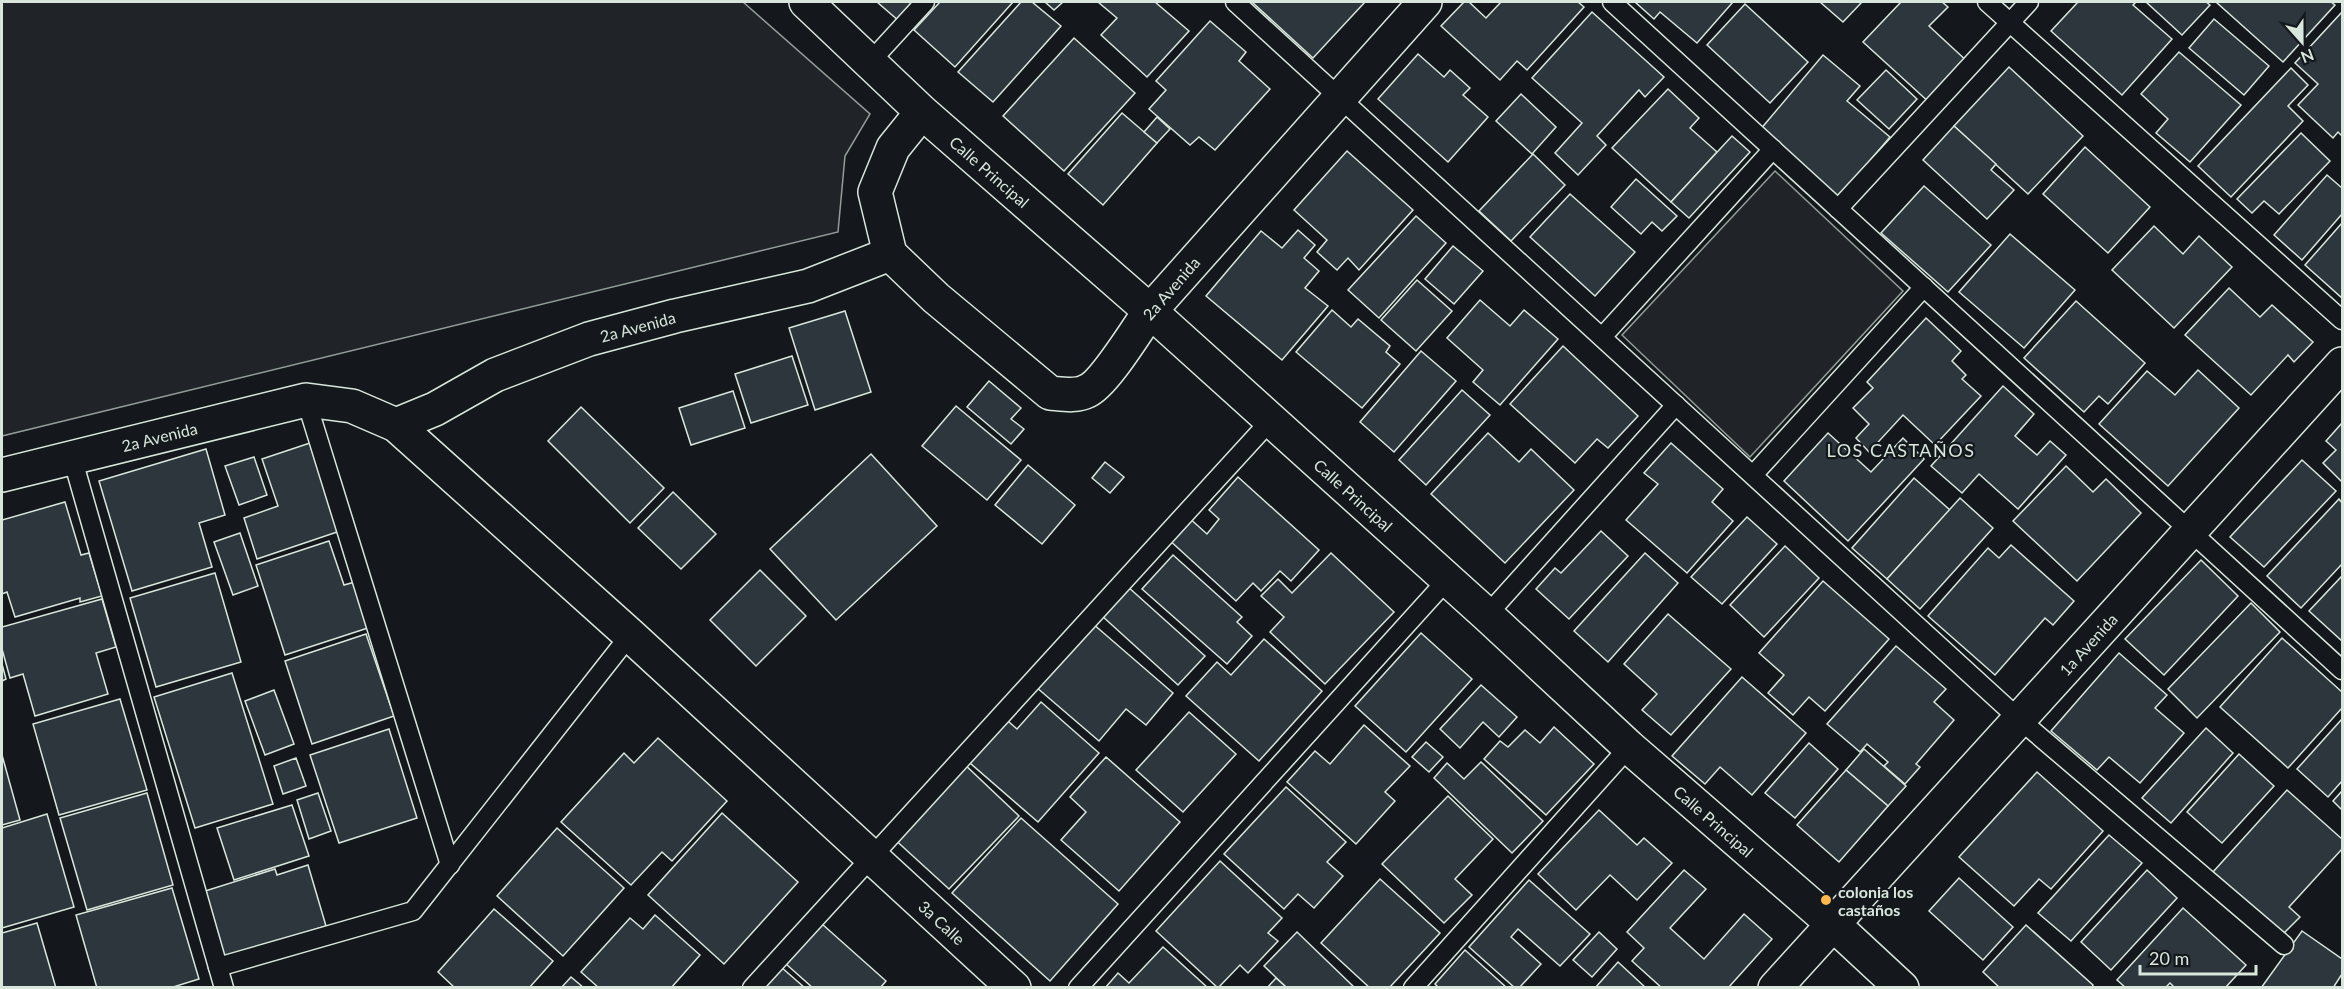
<svg xmlns="http://www.w3.org/2000/svg" width="2344" height="989" font-family="Lato,sans-serif">
	<style>
		.green { fill: #202428; stroke: #939e99; stroke-width: 1.5 }
		.building { fill: #2c363c; stroke: #d8e6dc; stroke-width: 1.5 }
		.lines { fill: none; stroke-linecap: round; stroke-linejoin: round }
		.lane-casing { stroke: #d8e6dc; stroke-width: 21 }
		.street-casing { stroke: #d8e6dc; stroke-width: 36 }
		.secondary-casing { stroke: #d8e6dc; stroke-width: 36 }
		.lane { stroke: #14181c; stroke-width: 18 }
		.street { stroke: #14181c; stroke-width: 33 }
		.secondary { stroke: #14181c; stroke-width: 33 }
		.poi-dot { fill: #ffb74d; stroke: #14181c; stroke-width: 2 }
		.labels { text-anchor: middle; dominant-baseline: central; stroke-width: 4.5; stroke-linejoin: round; paint-order: stroke }
		.street-label { font-size: 16px; fill: #d8e6dc; stroke: #14181c }
		.poi-label { font-size: 16px; font-weight: bold; fill: #d8e6dc; stroke: #14181c; text-anchor: start }
		.neighbourhood-label { font-size: 18px; letter-spacing: 1.5px; fill: #d8e6dc; stroke: #14181c }
	</style>
	<rect width="100%" height="100%" fill="#14181c"/>
	<g class="green">
		<path d="M 2,2 L 743,2 L 870,114 L 845,156 L 838,232 L 2,436 Z"/>
		<path d="M 1775,171 L 1903,291 L 1750,457 L 1622,335 Z"/>
	</g>
	<g class="building">
		<path d="M 877,2 L 917,2 L 899,21 Z"/>
		<path d="M 940,2 L 1013,2 L 955,67 L 914,30 Z"/>
		<path d="M 1021,2 L 1032,2 L 1061,26 L 993,102 L 958,72 Z"/>
		<path d="M 1045,2 L 1063,2 L 1054,10 Z"/>
		<path d="M 1098,2 L 1155,2 L 1189,31 L 1147,77 L 1101,35 L 1117,18 Z"/>
		<path d="M 1252,2 L 1365,2 L 1313,58 Z"/>
		<path d="M 1464,2 L 1469,2 L 1486,18 L 1501,2 L 1578,2 L 1584,7 L 1527,70 L 1517,61 L 1500,80 L 1441,26 Z"/>
		<path d="M 1635,2 L 1733,2 L 1697,43 L 1660,12 L 1654,19 Z"/>
		<path d="M 1820,2 L 1862,2 L 1843,22 Z"/>
		<path d="M 1901,2 L 1942,2 L 1948,7 L 1929,26 L 1969,63 L 1931,104 L 1863,42 Z"/>
		<path d="M 2078,2 L 2136,2 L 2133,5 L 2172,39 L 2122,95 L 2051,31 Z"/>
		<path d="M 2146,2 L 2206,2 L 2210,5 L 2182,35 Z"/>
		<path d="M 2216,2 L 2331,2 L 2335,5 L 2283,62 Z"/>
		<path d="M 1745,4 L 1808,62 L 1770,103 L 1707,45 Z"/>
		<path d="M 1592,12 L 1664,77 L 1645,97 L 1639,90 L 1597,136 L 1606,145 L 1578,175 L 1555,153 L 1582,123 L 1532,78 Z"/>
		<path d="M 2342,12 L 2342,136 L 2338,132 L 2333,138 L 2298,105 L 2318,84 L 2295,63 Z"/>
		<path d="M 2214,19 L 2269,66 L 2244,95 L 2189,48 Z"/>
		<path d="M 1210,21 L 1246,52 L 1239,61 L 1270,89 L 1215,150 L 1199,137 L 1190,145 L 1149,109 L 1166,90 L 1156,81 Z"/>
		<path d="M 1074,38 L 1135,93 L 1064,171 L 1003,116 Z"/>
		<path d="M 2179,52 L 2241,105 L 2190,162 L 2156,133 L 2168,119 L 2141,94 Z"/>
		<path d="M 1418,54 L 1444,77 L 1450,70 L 1470,88 L 1463,95 L 1488,117 L 1448,162 L 1378,99 Z"/>
		<path d="M 1823,55 L 1860,86 L 1847,101 L 1890,137 L 1839,197 L 1760,130 Z"/>
		<path d="M 2009,67 L 2083,136 L 2028,194 L 1954,126 Z"/>
		<path d="M 2291,68 L 2308,85 L 2288,106 L 2303,121 L 2231,197 L 2198,166 Z"/>
		<path d="M 1886,70 L 1917,99 L 1889,129 L 1857,100 Z"/>
		<path d="M 1668,89 L 1699,118 L 1690,128 L 1717,152 L 1671,202 L 1612,148 Z"/>
		<path d="M 1521,94 L 1556,127 L 1532,154 L 1496,121 Z"/>
		<path d="M 1122,113 L 1157,143 L 1103,205 L 1068,174 Z"/>
		<path d="M 1157,117 L 1170,129 L 1157,143 L 1144,132 Z"/>
		<path d="M 1954,126 L 1996,164 L 1991,170 L 2014,190 L 1987,219 L 1923,160 Z"/>
		<path d="M 2301,133 L 2330,161 L 2279,214 L 2264,201 L 2252,213 L 2237,199 Z"/>
		<path d="M 1732,136 L 1750,152 L 1689,218 L 1671,202 Z"/>
		<path d="M 2085,147 L 2150,207 L 2108,253 L 2043,194 Z"/>
		<path d="M 1347,151 L 1413,210 L 1359,270 L 1348,258 L 1337,270 L 1317,252 L 1327,240 L 1294,210 Z"/>
		<path d="M 1533,154 L 1565,185 L 1511,241 L 1479,211 Z"/>
		<path d="M 2327,175 L 2342,188 L 2342,214 L 2302,260 L 2274,235 Z"/>
		<path d="M 1636,179 L 1677,216 L 1662,231 L 1652,222 L 1641,234 L 1611,207 Z"/>
		<path d="M 1924,186 L 1991,245 L 1948,292 L 1881,233 Z"/>
		<path d="M 1570,194 L 1635,252 L 1595,296 L 1530,237 Z"/>
		<path d="M 1416,216 L 1446,243 L 1379,318 L 1348,290 Z"/>
		<path d="M 2342,223 L 2342,298 L 2305,265 Z"/>
		<path d="M 2154,226 L 2183,254 L 2199,236 L 2232,267 L 2174,328 L 2112,270 Z"/>
		<path d="M 1298,230 L 1315,245 L 1304,258 L 1319,271 L 1305,288 L 1328,306 L 1282,360 L 1206,296 L 1261,231 L 1282,248 Z"/>
		<path d="M 2010,234 L 2075,290 L 2024,348 L 1959,292 Z"/>
		<path d="M 1453,246 L 1483,271 L 1454,304 L 1425,279 Z"/>
		<path d="M 1417,280 L 1452,311 L 1416,351 L 1381,320 Z"/>
		<path d="M 2229,288 L 2260,317 L 2272,305 L 2313,342 L 2294,362 L 2288,355 L 2251,395 L 2185,335 Z"/>
		<path d="M 1480,300 L 1510,326 L 1524,310 L 1558,339 L 1500,405 L 1473,382 L 1483,370 L 1447,338 Z"/>
		<path d="M 2076,301 L 2145,363 L 2108,404 L 2099,396 L 2084,412 L 2024,358 Z"/>
		<path d="M 1332,310 L 1351,327 L 1358,319 L 1390,346 L 1386,352 L 1400,364 L 1362,408 L 1296,352 Z"/>
		<path d="M 845,311 L 871,392 L 815,410 L 789,328 Z"/>
		<path d="M 1926,318 L 1961,351 L 1952,361 L 1966,375 L 1962,379 L 1981,396 L 1935,445 L 1903,415 L 1869,452 L 1856,438 L 1869,424 L 1853,408 L 1873,388 L 1867,382 Z"/>
		<path d="M 1563,346 L 1638,416 L 1608,448 L 1597,439 L 1575,463 L 1510,404 Z"/>
		<path d="M 1421,351 L 1456,381 L 1394,452 L 1360,422 Z"/>
		<path d="M 792,356 L 808,405 L 751,423 L 735,374 Z"/>
		<path d="M 2198,370 L 2239,408 L 2168,486 L 2099,424 L 2147,371 L 2175,395 Z"/>
		<path d="M 989,381 L 1021,408 L 1011,419 L 1024,429 L 1011,444 L 967,407 Z"/>
		<path d="M 2003,386 L 2034,414 L 2015,436 L 2037,455 L 2050,441 L 2066,455 L 2018,509 L 1979,474 L 1962,493 L 1931,466 Z"/>
		<path d="M 1462,390 L 1490,415 L 1426,485 L 1399,460 Z"/>
		<path d="M 733,391 L 745,428 L 691,445 L 679,408 Z"/>
		<path d="M 956,406 L 1021,460 L 987,500 L 922,446 Z"/>
		<path d="M 581,407 L 664,488 L 630,523 L 548,441 Z"/>
		<path d="M 2342,423 L 2342,482 L 2323,463 L 2336,450 L 2326,441 Z"/>
		<path d="M 1488,433 L 1519,462 L 1531,449 L 1574,490 L 1505,563 L 1431,494 Z"/>
		<path d="M 1828,433 L 1871,472 L 1903,438 L 1924,459 L 1848,541 L 1784,481 Z"/>
		<path d="M 316,441 L 346,529 L 257,559 L 244,518 L 278,506 L 262,459 Z"/>
		<path d="M 1671,443 L 1723,489 L 1712,502 L 1733,521 L 1687,573 L 1626,520 L 1658,484 L 1644,473 Z"/>
		<path d="M 206,449 L 225,515 L 199,523 L 212,567 L 132,591 L 99,481 Z"/>
		<path d="M 871,454 L 937,526 L 836,620 L 770,549 Z"/>
		<path d="M 254,457 L 267,495 L 239,505 L 225,466 Z"/>
		<path d="M 2302,460 L 2336,491 L 2264,567 L 2230,537 Z"/>
		<path d="M 1105,462 L 1124,477 L 1110,493 L 1092,478 Z"/>
		<path d="M 1028,465 L 1075,505 L 1042,544 L 995,505 Z"/>
		<path d="M 2066,466 L 2093,492 L 2106,479 L 2141,513 L 2077,581 L 2013,521 Z"/>
		<path d="M 1238,477 L 1319,550 L 1291,581 L 1280,571 L 1261,591 L 1253,583 L 1236,601 L 1167,538 L 1187,516 L 1207,534 L 1219,519 L 1209,510 Z"/>
		<path d="M 1914,478 L 1950,510 L 1887,579 L 1852,548 Z"/>
		<path d="M 673,492 L 716,534 L 681,569 L 638,528 Z"/>
		<path d="M 1960,498 L 1993,528 L 1920,609 L 1887,579 Z"/>
		<path d="M 2339,499 L 2342,503 L 2342,564 L 2301,608 L 2267,576 Z"/>
		<path d="M 65,502 L 81,555 L 89,553 L 102,596 L 80,602 L 80,598 L 15,617 L 7,592 L 2,594 L 2,520 Z"/>
		<path d="M 1747,517 L 1777,544 L 1722,604 L 1691,577 Z"/>
		<path d="M 1601,531 L 1628,556 L 1569,619 L 1536,589 L 1555,568 L 1561,573 Z"/>
		<path d="M 240,533 L 258,586 L 233,595 L 214,542 Z"/>
		<path d="M 329,541 L 344,585 L 362,580 L 377,625 L 285,655 L 256,565 Z"/>
		<path d="M 2011,545 L 2074,601 L 2053,625 L 2045,618 L 1995,675 L 1928,616 L 1988,548 L 1999,558 Z"/>
		<path d="M 1785,546 L 1819,578 L 1764,637 L 1730,605 Z"/>
		<path d="M 1331,553 L 1394,612 L 1325,684 L 1270,632 L 1284,617 L 1261,596 L 1278,579 L 1292,593 Z"/>
		<path d="M 1645,553 L 1678,583 L 1608,662 L 1574,631 Z"/>
		<path d="M 1173,555 L 1242,617 L 1237,622 L 1252,636 L 1227,664 L 1142,589 Z"/>
		<path d="M 2201,560 L 2238,596 L 2164,675 L 2125,639 Z"/>
		<path d="M 760,570 L 806,616 L 756,666 L 710,620 Z"/>
		<path d="M 215,573 L 241,662 L 156,687 L 130,598 Z"/>
		<path d="M 2342,576 L 2342,641 L 2309,611 Z"/>
		<path d="M 1823,581 L 1889,639 L 1825,711 L 1809,697 L 1793,715 L 1768,693 L 1784,675 L 1759,653 Z"/>
		<path d="M 1127,586 L 1205,656 L 1178,685 L 1101,615 Z"/>
		<path d="M 102,599 L 116,647 L 96,653 L 108,694 L 35,716 L 23,674 L 10,678 L 2,649 L 2,627 Z"/>
		<path d="M 2251,603 L 2280,632 L 2197,718 L 2168,689 Z"/>
		<path d="M 1668,614 L 1731,669 L 1671,735 L 1642,710 L 1657,694 L 1624,664 Z"/>
		<path d="M 1092,623 L 1173,693 L 1146,725 L 1126,709 L 1099,741 L 1036,687 Z"/>
		<path d="M 1421,633 L 1472,679 L 1406,752 L 1355,706 Z"/>
		<path d="M 366,634 L 394,716 L 312,744 L 285,661 Z"/>
		<path d="M 2282,638 L 2342,692 L 2342,708 L 2288,768 L 2220,707 Z"/>
		<path d="M 1264,639 L 1322,691 L 1259,761 L 1186,696 L 1217,662 L 1231,675 Z"/>
		<path d="M 1896,646 L 1946,689 L 1934,702 L 1954,720 L 1916,764 L 1920,767 L 1905,784 L 1884,766 L 1888,762 L 1867,744 L 1860,752 L 1827,724 Z"/>
		<path d="M 2119,653 L 2167,695 L 2155,708 L 2184,733 L 2140,783 L 2109,757 L 2097,770 L 2051,731 Z"/>
		<path d="M 2,664 L 6,679 L 2,681 Z"/>
		<path d="M 232,673 L 273,804 L 195,828 L 154,697 Z"/>
		<path d="M 1742,677 L 1806,733 L 1752,795 L 1720,767 L 1705,784 L 1672,756 Z"/>
		<path d="M 1481,685 L 1517,717 L 1499,737 L 1483,722 L 1460,748 L 1440,729 Z"/>
		<path d="M 274,690 L 294,744 L 265,755 L 245,701 Z"/>
		<path d="M 120,699 L 147,790 L 59,815 L 33,724 Z"/>
		<path d="M 1041,702 L 1099,753 L 1038,822 L 963,757 L 1001,715 L 1017,729 Z"/>
		<path d="M 1189,712 L 1236,754 L 1183,812 L 1136,770 Z"/>
		<path d="M 2342,719 L 2342,781 L 2328,797 L 2297,769 Z"/>
		<path d="M 1364,725 L 1410,766 L 1385,792 L 1395,801 L 1356,844 L 1287,782 L 1315,751 L 1330,764 Z"/>
		<path d="M 1554,727 L 1594,764 L 1546,815 L 1484,759 L 1500,741 L 1508,747 L 1525,730 L 1540,743 Z"/>
		<path d="M 2206,728 L 2233,753 L 2171,823 L 2142,798 Z"/>
		<path d="M 389,729 L 417,818 L 339,843 L 310,755 Z"/>
		<path d="M 658,738 L 727,801 L 672,861 L 662,852 L 631,885 L 561,822 L 624,753 L 634,763 Z"/>
		<path d="M 1426,742 L 1443,757 L 1429,772 L 1412,757 Z"/>
		<path d="M 1809,743 L 1838,769 L 1795,818 L 1765,793 Z"/>
		<path d="M 1864,749 L 1906,786 L 1888,806 L 1846,770 Z"/>
		<path d="M 2239,754 L 2274,786 L 2222,843 L 2187,812 Z"/>
		<path d="M 2,755 L 20,820 L 2,825 Z"/>
		<path d="M 1106,757 L 1180,822 L 1119,891 L 1061,840 L 1086,812 L 1070,797 Z"/>
		<path d="M 296,758 L 306,786 L 283,794 L 274,766 Z"/>
		<path d="M 962,762 L 1019,816 L 949,889 L 891,836 Z"/>
		<path d="M 1481,762 L 1543,821 L 1512,853 L 1434,778 L 1447,763 L 1464,779 Z"/>
		<path d="M 1846,770 L 1888,806 L 1839,862 L 1797,825 Z"/>
		<path d="M 2037,772 L 2103,831 L 2051,889 L 2039,879 L 2014,906 L 1959,857 Z"/>
		<path d="M 1286,787 L 1346,842 L 1327,862 L 1343,876 L 1314,908 L 1298,894 L 1284,909 L 1224,854 Z"/>
		<path d="M 2287,790 L 2342,839 L 2342,849 L 2289,907 L 2300,917 L 2283,934 L 2213,872 Z"/>
		<path d="M 2342,791 L 2342,810 L 2333,801 Z"/>
		<path d="M 147,793 L 173,885 L 87,910 L 60,818 Z"/>
		<path d="M 318,793 L 331,831 L 309,839 L 297,800 Z"/>
		<path d="M 1448,796 L 1493,839 L 1455,879 L 1472,895 L 1444,923 L 1382,864 Z"/>
		<path d="M 292,805 L 309,856 L 234,880 L 217,828 Z"/>
		<path d="M 1599,810 L 1637,845 L 1644,838 L 1672,863 L 1637,900 L 1610,875 L 1576,910 L 1538,874 Z"/>
		<path d="M 722,813 L 798,882 L 724,964 L 648,895 Z"/>
		<path d="M 47,814 L 74,907 L 2,928 L 2,828 Z"/>
		<path d="M 1021,818 L 1118,904 L 1050,981 L 952,893 Z"/>
		<path d="M 557,828 L 624,888 L 563,956 L 497,896 Z"/>
		<path d="M 2109,835 L 2142,863 L 2071,941 L 2038,913 Z"/>
		<path d="M 1220,861 L 1282,918 L 1268,933 L 1278,941 L 1248,973 L 1240,965 L 1218,988 L 1156,931 Z"/>
		<path d="M 308,865 L 326,926 L 223,958 L 202,892 L 275,869 L 277,875 Z"/>
		<path d="M 1684,870 L 1706,889 L 1670,928 L 1704,959 L 1744,914 L 1772,939 L 1728,988 L 1662,988 L 1632,961 L 1644,948 L 1627,932 Z"/>
		<path d="M 2147,870 L 2177,898 L 2111,970 L 2081,942 Z"/>
		<path d="M 1959,878 L 2013,927 L 1983,960 L 1929,911 Z"/>
		<path d="M 1380,879 L 1440,933 L 1389,988 L 1370,988 L 1321,943 Z"/>
		<path d="M 1529,880 L 1590,934 L 1560,966 L 1518,929 L 1511,937 L 1541,964 L 1519,988 L 1515,988 L 1469,947 Z"/>
		<path d="M 172,888 L 199,979 L 170,988 L 97,988 L 76,915 Z"/>
		<path d="M 2183,908 L 2246,965 L 2225,988 L 2175,988 L 2170,983 L 2165,988 L 2126,988 L 2117,980 Z"/>
		<path d="M 494,909 L 553,961 L 529,988 L 455,988 L 438,972 Z"/>
		<path d="M 655,915 L 700,955 L 671,988 L 599,988 L 581,972 L 630,918 L 643,929 Z"/>
		<path d="M 37,923 L 56,988 L 2,988 L 2,933 Z"/>
		<path d="M 822,924 L 886,981 L 880,988 L 813,988 L 786,964 Z"/>
		<path d="M 2026,925 L 2093,985 L 2092,988 L 2000,988 L 1983,972 Z"/>
		<path d="M 2302,931 L 2342,959 L 2342,974 L 2333,988 L 2261,988 Z"/>
		<path d="M 1297,932 L 1355,988 L 1287,988 L 1264,966 Z"/>
		<path d="M 1599,932 L 1617,949 L 1592,977 L 1573,960 Z"/>
		<path d="M 1163,947 L 1208,988 L 1105,988 L 1118,973 L 1129,983 Z"/>
		<path d="M 1465,950 L 1507,988 L 1439,988 L 1435,984 Z"/>
		<path d="M 1618,962 L 1646,988 L 1595,988 Z"/>
		<path d="M 781,967 L 805,988 L 763,988 Z"/>
		<path d="M 571,977 L 584,988 L 561,988 Z"/>
		<path d="M 1276,978 L 1287,988 L 1267,988 Z"/>
	</g>
	<g class="lines">
		<defs>
			<g id="lane">
				<path d="M 1235,2 L 2019,719 L 2284,945"/>
				<path d="M 1612,2 L 2342,670"/>
				<path d="M 1987,2 L 2342,320"/>
				<path d="M 870,62 L 925,2"/>
				<path d="M 1838,209 L 2029,2"/>
				<path d="M 1602,337 L 1773,149"/>
				<path d="M 306,400 L 450,865"/>
				<path d="M 72,457 L 224,988"/>
				<path d="M 1753,475 L 1924,287"/>
				<path d="M 1487,615 L 1676,405"/>
				<path d="M 218,967 L 413,911 L 630,635"/>
				<path d="M 752,988 L 1270,421"/>
				<path d="M 1078,988 L 1447,580"/>
				<path d="M 1413,988 L 1629,747"/>
			</g>
			<g id="street">
				<path id="s1" d="M 806,2 L 922,112 L 1150,311 C 1138,328 1104,384 1087,391 C 1076,397 1062,394 1050,393 L 936,298 L 890,254 L 875,192 L 893,148 L 922,112"/>
				<path id="s2" d="M 396,425 L 435,409 L 495,375 L 589,339 L 675,316 L 808,286 L 890,254"/>
				<path id="s3" d="M 2,475 L 306,400 L 352,406 L 396,425 L 630,635 L 1014,988"/>
				<path id="s4" d="M 1775,988 L 2342,364"/>
			</g>
			<g id="secondary">
				<path id="s5" d="M 1425,2 L 1150,311 L 1487,615 L 1629,747 L 1833,924 L 1902,988"/>
			</g>
		</defs>
		<use href="#lane" class="lane-casing"/>
		<use href="#street" class="street-casing"/>
		<use href="#secondary" class="secondary-casing"/>
		<use href="#lane" class="lane"/>
		<use href="#street" class="street"/>
		<use href="#secondary" class="secondary"/>
	</g>
	<circle class="poi-dot" cx="1826" cy="900" r="6"/>
	<g class="labels">
		<g class="street-label">
			<text stroke="none"><textPath href="#s1" startOffset="250">Calle Principal</textPath></text>
			<text transform="translate(1171 288) rotate(-49)">2a Avenida</text>
			<text stroke="none"><textPath href="#s2" startOffset="262">2a Avenida</textPath></text>
			<text stroke="none"><textPath href="#s3" startOffset="162">2a Avenida</textPath></text>
			<text stroke="none"><textPath href="#s5" startOffset="688">Calle Principal</textPath></text>
			<text stroke="none"><textPath href="#s4" startOffset="465">1a Avenida</textPath></text>
			<text stroke="none"><textPath href="#s5" startOffset="1174">Calle Principal</textPath></text>
			<text stroke="none"><textPath href="#s3" startOffset="1146">3a Calle</textPath></text>
		</g>
		<g class="poi-label">
			<text x="1838" y="891">colonia los<tspan x="1838" dy="18">castaños</tspan></text>
		</g>
		<g class="neighbourhood-label">
			<text x="1901" y="450">LOS CASTAÑOS</text>
		</g>
	</g>
	<rect width="2344" height="989" fill="none" stroke="#d8e6dc" stroke-width="6"/>
	<g transform="translate(2302 42) rotate(159)" stroke="#14181c" stroke-width="4.5" paint-order="stroke">
	<path d="M0-4.5L10 22L0 15L-10 22Z" fill="#d8e6dc"/>
	<text y="-9" font-size="16" font-weight="bold" text-anchor="middle" fill="#d8e6dc">N</text>
	</g>
	<path d="M2140 965v9h116v-9" fill="none" stroke="#d8e6dc" stroke-width="3"/>
	<text x="2149" y="965" font-size="18" fill="#d8e6dc" stroke="#14181c" stroke-width="4.5" paint-order="stroke">20 m</text>
</svg>
